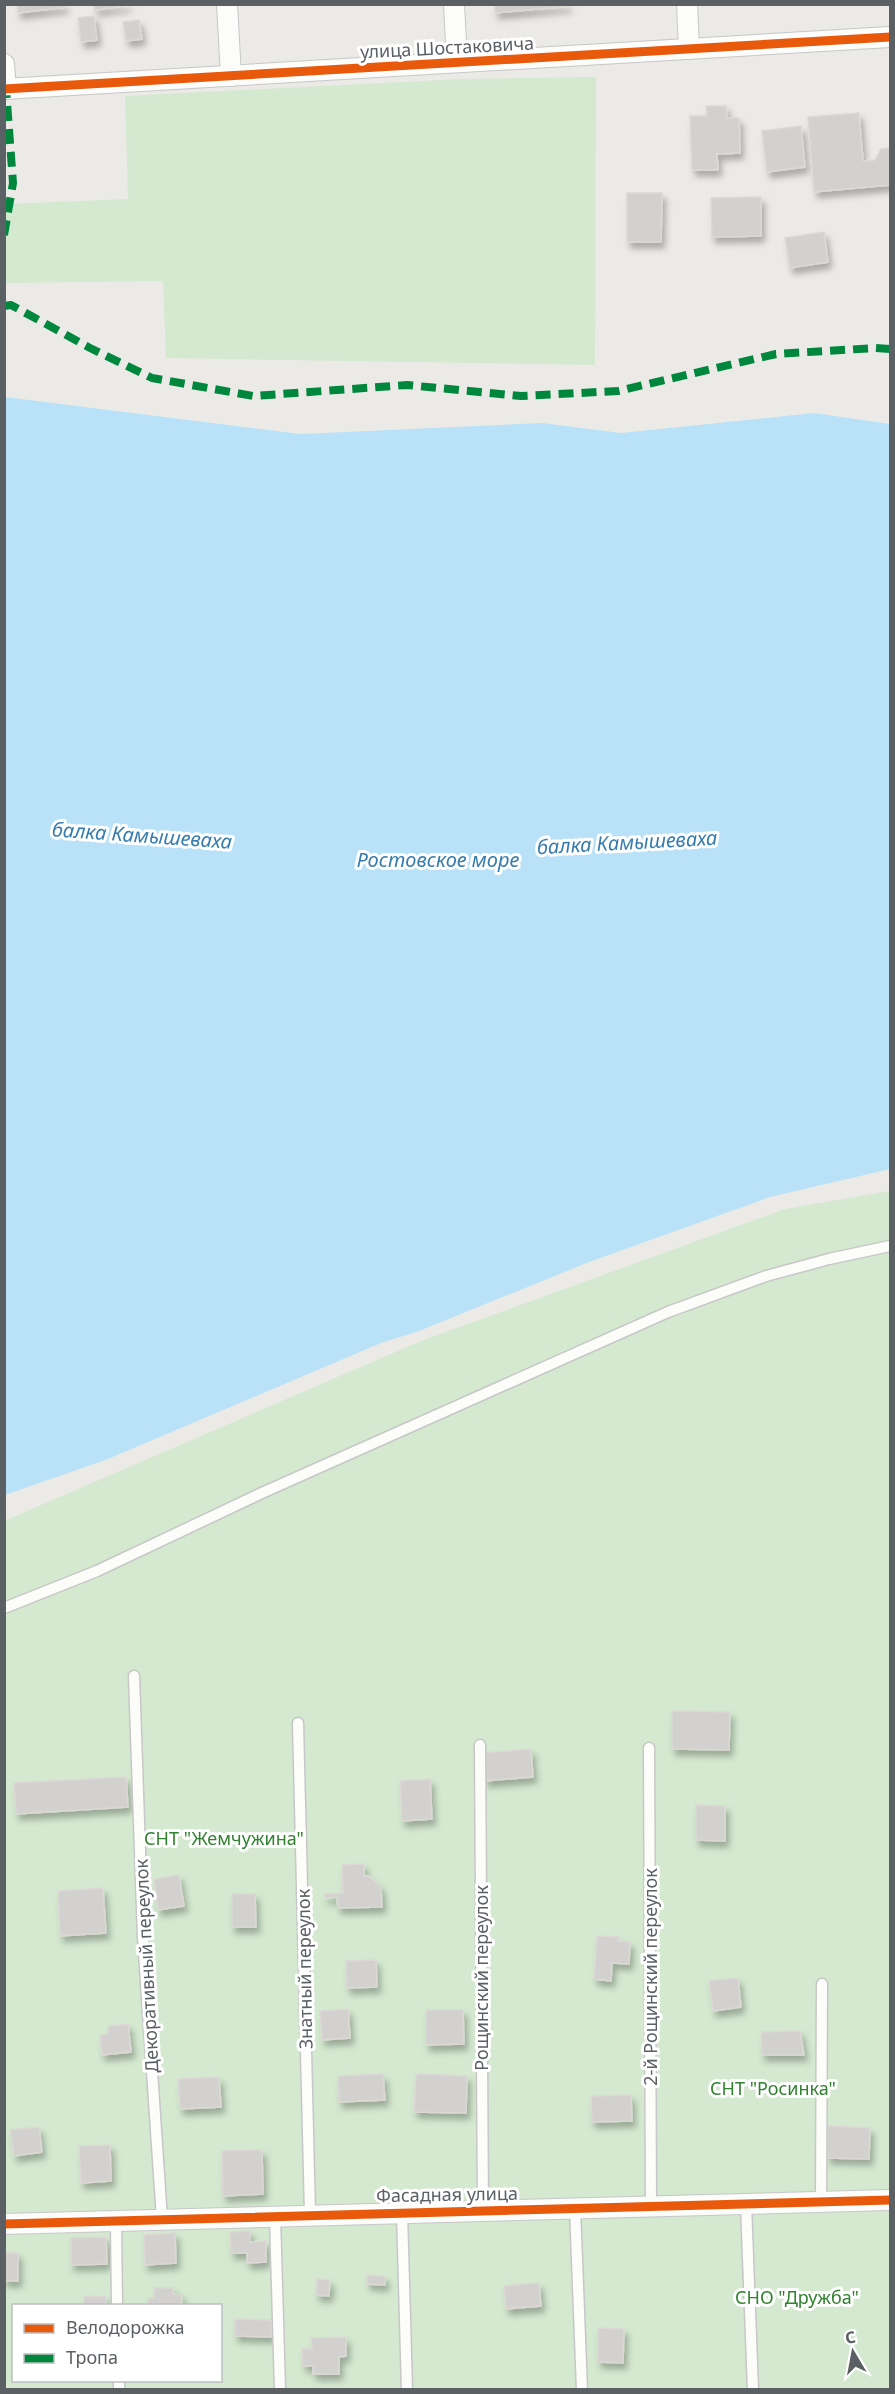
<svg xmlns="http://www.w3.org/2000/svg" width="895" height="2394" font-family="'Noto Sans',sans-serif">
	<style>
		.green { fill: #d4e9d0; fill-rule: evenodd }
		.water { fill: #b9e2f8 }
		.building { fill: #d3d1cf; stroke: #dcd9d5; stroke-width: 1.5; filter: url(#shadow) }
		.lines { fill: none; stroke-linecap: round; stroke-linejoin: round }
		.lane-casing { stroke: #c7c7c7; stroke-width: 13 }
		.street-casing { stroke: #c7c7c7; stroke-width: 22 }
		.lane { stroke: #fcfcfb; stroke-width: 10 }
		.street { stroke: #fcfcfb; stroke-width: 20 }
		.quiet { stroke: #00873e; stroke-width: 8; stroke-dasharray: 15 8; stroke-linecap: butt }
		.cycleway-casing { stroke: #fff; stroke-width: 13 }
		.cycleway { stroke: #e8590c; stroke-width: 9 }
		.labels { text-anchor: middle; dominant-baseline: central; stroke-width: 6; stroke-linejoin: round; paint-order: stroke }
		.street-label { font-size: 18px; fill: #5b6065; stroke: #fff }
		.park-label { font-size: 18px; fill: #31822e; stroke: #fff }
		.water-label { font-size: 20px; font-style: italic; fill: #367caf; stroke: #fff }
	</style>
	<defs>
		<filter id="shadow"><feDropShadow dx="3.5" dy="6" stdDeviation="3" flood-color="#0004"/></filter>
	</defs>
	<rect width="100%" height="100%" fill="#eceae6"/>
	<g class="green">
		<path d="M596,77L595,365L166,358L163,281L5,283V204L128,199L125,96L461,79Z"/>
		<path d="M890,1191V2389H5L4,1521L421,1341L785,1209ZM14,2306H220V2380H14Z"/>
	</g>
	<path class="water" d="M5,397L301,434L542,423L621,433L814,413L890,424V1169L770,1197L589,1262L419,1331L381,1343L108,1459L5,1495Z"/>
	<g class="building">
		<path d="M17,4H65V7L18,13Z"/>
		<path d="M94,4H128V5L95,10Z"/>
		<path d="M495,4H568V6L495,13Z"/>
		<path d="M94,16L97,40L81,42L78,18Z"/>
		<path d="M139,20L142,39L126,41L123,22Z"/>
		<path d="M706,106H726L727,118H739L740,153L717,154L718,170H692L690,116H707Z"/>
		<path d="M859,113L863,161L875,160L881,149L890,148V185L814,192L808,117Z"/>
		<path d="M801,126L805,167L767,172L762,131Z"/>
		<path d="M627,193H662L661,242H627Z"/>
		<path d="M761,197V236L712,237L711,198Z"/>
		<path d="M824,232L828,262L790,268L785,238Z"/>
		<path d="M672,1711L730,1712L729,1750L672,1749Z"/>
		<path d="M531,1749L533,1777L485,1781L483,1753Z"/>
		<path d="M126,1777L128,1807L16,1814L14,1783Z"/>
		<path d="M430,1779L432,1819L402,1821L400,1781Z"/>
		<path d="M696,1805L725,1806V1841L696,1840Z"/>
		<path d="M364,1864V1875L370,1877L381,1887L382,1907L338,1908L337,1897L325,1898V1894L343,1893L342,1865Z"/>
		<path d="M179,1875L184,1906L158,1910L154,1879Z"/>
		<path d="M103,1888L106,1933L60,1936L58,1891Z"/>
		<path d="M232,1894H255L256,1927H232Z"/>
		<path d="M597,1936L619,1937L618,1941L630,1942L629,1964L612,1963L611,1981L594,1979Z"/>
		<path d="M376,1960L377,1987L347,1988L346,1961Z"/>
		<path d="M738,1978L741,2007L713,2011L709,1981Z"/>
		<path d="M348,2009L350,2038L322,2040L320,2011Z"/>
		<path d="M426,2010H463L464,2044L426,2045Z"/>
		<path d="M128,2024L131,2052L102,2055L100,2035L108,2034V2026Z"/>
		<path d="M800,2031L804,2055H762L761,2032Z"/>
		<path d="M383,2074L385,2100L339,2102L338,2076Z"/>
		<path d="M416,2074L467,2076L466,2113L414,2112Z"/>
		<path d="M219,2077L221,2107L180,2109L178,2079Z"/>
		<path d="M631,2095L632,2121L592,2122L591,2096Z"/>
		<path d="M828,2126L870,2128L869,2159L827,2158Z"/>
		<path d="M39,2127L42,2152L14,2156L10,2130Z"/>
		<path d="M110,2145L111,2181L81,2183L79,2146Z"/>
		<path d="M262,2150L263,2194L223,2196L222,2151Z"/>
		<path d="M250,2231V2242L266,2241V2262L247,2263V2253H231L230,2232Z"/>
		<path d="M175,2233L176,2263L145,2265L144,2235Z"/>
		<path d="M106,2237L107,2264L71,2265V2238Z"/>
		<rect x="4" y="2253" width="14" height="28"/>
		<path d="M367,2275L385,2276V2285L367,2284Z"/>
		<path d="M317,2279L330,2280L329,2296L316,2295Z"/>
		<path d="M539,2283L541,2306L506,2309L504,2286Z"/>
		<path d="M154,2288H173V2294H181L182,2306H145L148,2304V2298H154Z"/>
		<path d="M84,2296L106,2297V2306H84Z"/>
		<path d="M235,2319L271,2320V2337L235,2336Z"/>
		<path d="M598,2328L624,2329L623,2363L598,2362Z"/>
		<path d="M346,2337V2356L339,2357V2374H313V2366H303L302,2349H312L311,2338Z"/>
	</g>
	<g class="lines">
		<defs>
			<g id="lane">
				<path d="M4,1608L97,1571L264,1492L668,1312L766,1276L829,1259L890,1246"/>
				<path d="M134,1676L143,1938L162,2219"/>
				<path d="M298,1723L310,2214"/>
				<path d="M480,1745L483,2210"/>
				<path d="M649,1748L651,2206"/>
				<path d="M821,2202L822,1984"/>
				<path d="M746,2204L753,2390"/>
				<path d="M575,2208L582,2390"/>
				<path d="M402,2212L407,2390"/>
				<path d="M275,2216L280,2390"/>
				<path d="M116,2221L117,2306"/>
				<path d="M119,2380V2390"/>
			</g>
			<g id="street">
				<path d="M227,4L231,76"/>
				<path d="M454,4L457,62"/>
				<path d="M687,4L689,49"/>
				<path d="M4,64L6,89"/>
				<path d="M4,89L890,37"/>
				<path d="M4,2224L890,2200"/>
			</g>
		</defs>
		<use href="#lane" class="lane-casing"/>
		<use href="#street" class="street-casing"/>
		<use href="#lane" class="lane"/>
		<use href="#street" class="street"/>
		<g class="quiet">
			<path d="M4,235L13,183L6,89"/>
			<path d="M4,306L11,305L90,348L152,378L253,396L407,385L521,396L618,391L776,354L876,348L890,349"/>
		</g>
		<defs>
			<g id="cycleway">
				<path d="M4,89L890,37"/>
				<path d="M4,2224L890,2200"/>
			</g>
		</defs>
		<use href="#cycleway" class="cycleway-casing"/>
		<use href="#cycleway" class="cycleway"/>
	</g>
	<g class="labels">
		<g class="street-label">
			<text transform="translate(447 47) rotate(-3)">улица Шостаковича</text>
			<text transform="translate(146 1966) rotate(-93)">Декоративный переулок</text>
			<text transform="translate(304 1969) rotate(-91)">Знатный переулок</text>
			<text transform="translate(650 1977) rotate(-90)">2-й Рощинский переулок</text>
			<text transform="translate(481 1978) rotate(-90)">Рощинский переулок</text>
			<text transform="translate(447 2194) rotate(-1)">Фасадная улица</text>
		</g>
		<g class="park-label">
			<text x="224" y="1838">СНТ "Жемчужина"</text>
			<text x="773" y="2088">СНТ "Росинка"</text>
			<text x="797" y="2297">СНО "Дружба"</text>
		</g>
		<g class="water-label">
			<text transform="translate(142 835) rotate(4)">балка Камышеваха</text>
			<text transform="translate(627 842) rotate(-3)">балка Камышеваха</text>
			<text x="438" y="859">Ростовское море</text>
		</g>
	</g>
	<rect width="895" height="2394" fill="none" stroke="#5b6065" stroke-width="12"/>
	<rect x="12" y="2304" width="210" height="78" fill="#ffffff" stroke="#bdbfc1" stroke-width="1.5"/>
	<rect x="24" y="2324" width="30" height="9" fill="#e8590c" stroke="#bdbfc1" stroke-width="1.5"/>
	<text x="66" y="2334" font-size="18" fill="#5b6065">Велодорожка</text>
	<rect x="24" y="2354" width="30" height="9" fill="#00873e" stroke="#bdbfc1" stroke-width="1.5"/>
	<text x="66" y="2364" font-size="18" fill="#5b6065">Тропа</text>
	<g transform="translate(853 2352) rotate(350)" stroke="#ffffff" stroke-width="4.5" paint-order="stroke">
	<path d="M0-4.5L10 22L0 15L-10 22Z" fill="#5b6065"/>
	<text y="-9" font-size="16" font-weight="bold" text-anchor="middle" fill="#5b6065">С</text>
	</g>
</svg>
